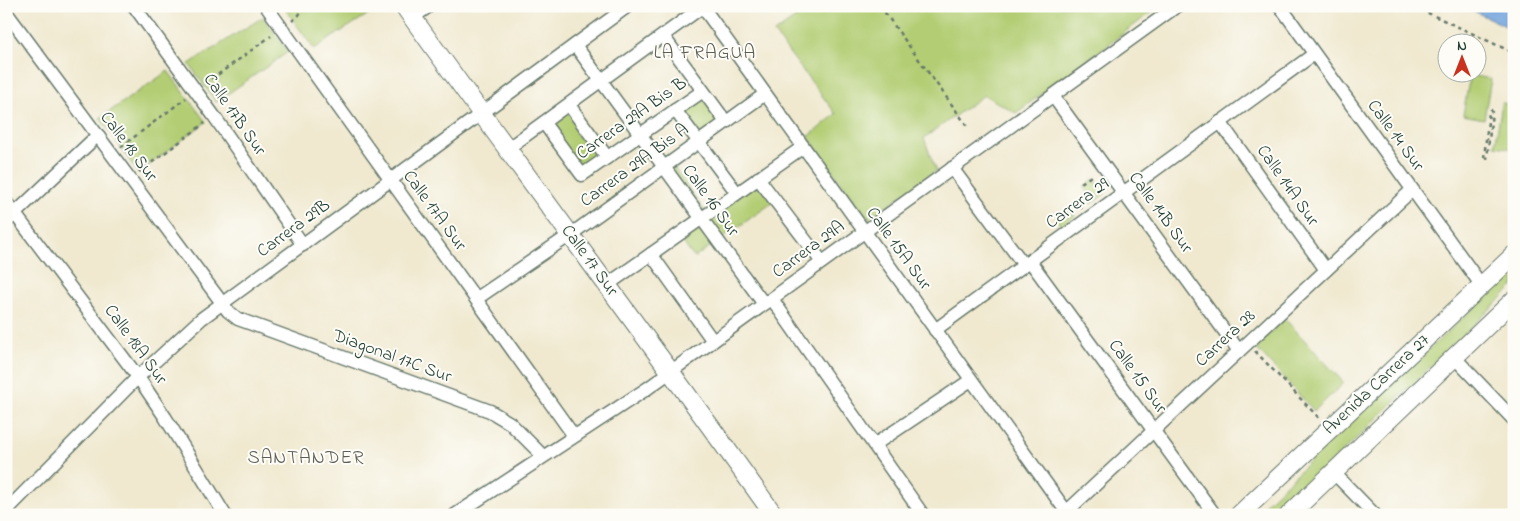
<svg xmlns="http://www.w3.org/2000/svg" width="1520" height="521" font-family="'Indie Flower',sans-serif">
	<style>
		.green { fill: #b2cd73; stroke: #688554 }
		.water { fill: #72a3dd; stroke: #487088 }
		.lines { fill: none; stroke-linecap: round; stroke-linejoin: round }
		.street-casing { stroke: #68796b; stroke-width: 15 }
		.secondary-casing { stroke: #68796b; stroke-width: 20 }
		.path { stroke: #68796b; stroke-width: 2.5; stroke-dasharray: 4 4; stroke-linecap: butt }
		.street { stroke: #fff; stroke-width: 12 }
		.secondary { stroke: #fff; stroke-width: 18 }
		.labels { text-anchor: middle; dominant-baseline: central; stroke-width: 4; stroke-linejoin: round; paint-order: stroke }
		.street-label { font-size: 18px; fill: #1f3d34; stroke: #fdfcf7 }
		.neighbourhood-label { font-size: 19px; letter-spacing: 1px; fill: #5d5e54; stroke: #fdfcf7 }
	</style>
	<rect width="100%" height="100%" fill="#fdfcf7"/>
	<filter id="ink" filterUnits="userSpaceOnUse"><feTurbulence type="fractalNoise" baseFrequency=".02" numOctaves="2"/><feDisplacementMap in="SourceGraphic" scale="10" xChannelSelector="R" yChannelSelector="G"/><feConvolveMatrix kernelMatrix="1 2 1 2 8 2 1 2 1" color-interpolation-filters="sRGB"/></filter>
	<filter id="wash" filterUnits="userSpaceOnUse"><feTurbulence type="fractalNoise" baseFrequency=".0096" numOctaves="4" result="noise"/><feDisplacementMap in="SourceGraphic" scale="20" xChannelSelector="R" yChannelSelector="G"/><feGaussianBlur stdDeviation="1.12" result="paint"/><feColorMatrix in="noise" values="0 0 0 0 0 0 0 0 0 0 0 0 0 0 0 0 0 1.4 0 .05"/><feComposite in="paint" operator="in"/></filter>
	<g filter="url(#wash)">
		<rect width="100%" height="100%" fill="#f0e9d0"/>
		<g class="green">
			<path d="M283,6H381L314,49Z"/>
			<path d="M813,6H1160L1016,113L984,95L924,138L936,171L868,219L808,137L836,114L774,33Z"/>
			<path d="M263,17L288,52L216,102L189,64Z"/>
			<path d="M168,71L206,122L138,173L100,118Z"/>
			<path d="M1470,75L1491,79L1484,119L1463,115Z"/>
			<path d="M703,91L726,122L699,142L675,110Z"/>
			<path d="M1502,103L1514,105V149L1495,146Z"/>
			<path d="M569,106L606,157L582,175L546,123Z"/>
			<path d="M673,166L707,214L758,178L775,201L694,258L678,235L696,222L662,174Z"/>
			<path d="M1094,179L1105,194L1091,204L1084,196L1088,193L1083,187Z"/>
			<path d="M1070,208L1075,216L1061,226L1056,218Z"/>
			<path d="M1514,271V286L1277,515H1254L1360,413Z"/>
			<path d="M1285,319L1344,383L1314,411L1255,347Z"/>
		</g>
		<path class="water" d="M1463,6H1514V30Z"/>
	</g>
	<g filter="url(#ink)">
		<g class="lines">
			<defs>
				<g id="street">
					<path d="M134,6L214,116L303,245"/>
					<path d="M266,6L574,436"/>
					<path d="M702,6L1066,511"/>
					<path d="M1280,6L1482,286"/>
					<path d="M6,12L228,311L238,319L252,324L490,411L510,423L543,456"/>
					<path d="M412,18L429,6"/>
					<path d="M663,36L726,122"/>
					<path d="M575,45L764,304"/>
					<path d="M1053,96L1239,351"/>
					<path d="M569,105L607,157"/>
					<path d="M675,110L737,193"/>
					<path d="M1220,122L1326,270"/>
					<path d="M544,123L582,175L703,91"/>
					<path d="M507,149L702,7"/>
					<path d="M952,168L1024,265"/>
					<path d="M758,178L822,262"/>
					<path d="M6,202L138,377L165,417L225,515"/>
					<path d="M6,222L98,135"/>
					<path d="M651,254L713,341"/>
					<path d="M1030,261L1215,515"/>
					<path d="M607,285L803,147"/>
					<path d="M476,299L570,235L765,94"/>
					<path d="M772,299L923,515"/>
					<path d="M935,330L1314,54"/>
					<path d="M1454,357L1514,420"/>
					<path d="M874,445L971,380"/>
					<path d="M1333,472L1375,515"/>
					<path d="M6,511L138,377L201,319L628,6"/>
					<path d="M455,515L648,388L1177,6"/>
					<path d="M1063,515L1412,190"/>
				</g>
				<g id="secondary">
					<path d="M404,6C526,177 652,344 774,515"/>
					<path d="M1239,515L1514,255"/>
					<path d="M1289,515L1514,300"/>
				</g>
			</defs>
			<use href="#street" class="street-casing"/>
			<use href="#secondary" class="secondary-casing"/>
			<g class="path">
				<path d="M880,6L968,127"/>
				<path d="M1413,6L1514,53"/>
				<path d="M292,21L299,15L304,6"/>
				<path d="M205,84L271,36"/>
				<path d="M121,147L186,98"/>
				<path d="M1484,158L1489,112L1491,110L1492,112L1487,159"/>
				<path d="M139,172L205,123"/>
				<path d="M1081,183L1094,174"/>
				<path d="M1077,202L1082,209"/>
				<path d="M1255,351L1319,418"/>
			</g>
			<use href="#street" class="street"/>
			<use href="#secondary" class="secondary"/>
		</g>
	</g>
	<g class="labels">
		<g class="street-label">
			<text transform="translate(234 115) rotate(55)">Calle 17B Sur</text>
			<text transform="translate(632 119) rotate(-35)">Carrera 29A Bis B</text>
			<text transform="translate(1395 136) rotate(54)">Calle 14 Sur</text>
			<text transform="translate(128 147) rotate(53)">Calle 18 Sur</text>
			<text transform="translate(635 166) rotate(-36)">Carrera 29A Bis A</text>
			<text transform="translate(1287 186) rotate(55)">Calle 14A Sur</text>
			<text transform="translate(710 201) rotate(54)">Calle 16 Sur</text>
			<text transform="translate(1078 204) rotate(-36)">Carrera 29</text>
			<text transform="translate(434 211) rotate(54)">Calle 17A Sur</text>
			<text transform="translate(1160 213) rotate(54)">Calle 14B Sur</text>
			<text transform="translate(294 229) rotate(-36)">Carrera 29B</text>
			<text transform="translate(898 249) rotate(54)">Calle 15A Sur</text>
			<text transform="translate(809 250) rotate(-36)">Carrera 29A</text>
			<text transform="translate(589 261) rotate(54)">Calle 17 Sur</text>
			<text transform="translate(1226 339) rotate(-43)">Carrera 28</text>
			<text transform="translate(135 345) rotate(54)">Calle 18A Sur</text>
			<text transform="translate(392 357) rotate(20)">Diagonal 17C Sur</text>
			<text transform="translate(1137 377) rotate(54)">Calle 15 Sur</text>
			<text transform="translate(1377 385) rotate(-43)">Avenida Carrera 27</text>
		</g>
		<g class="neighbourhood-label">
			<text x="705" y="53">LA FRAGUA</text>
			<text x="306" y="458">SANTANDER</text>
		</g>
	</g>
	<rect width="1520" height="521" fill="none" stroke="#fdfcf7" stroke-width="25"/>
	<g transform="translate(1462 58)"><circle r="24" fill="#fdfcf7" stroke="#a4b0a9"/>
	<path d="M0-4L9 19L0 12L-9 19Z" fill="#c8321e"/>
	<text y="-8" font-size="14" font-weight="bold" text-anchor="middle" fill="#1f3d34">N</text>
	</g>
</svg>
